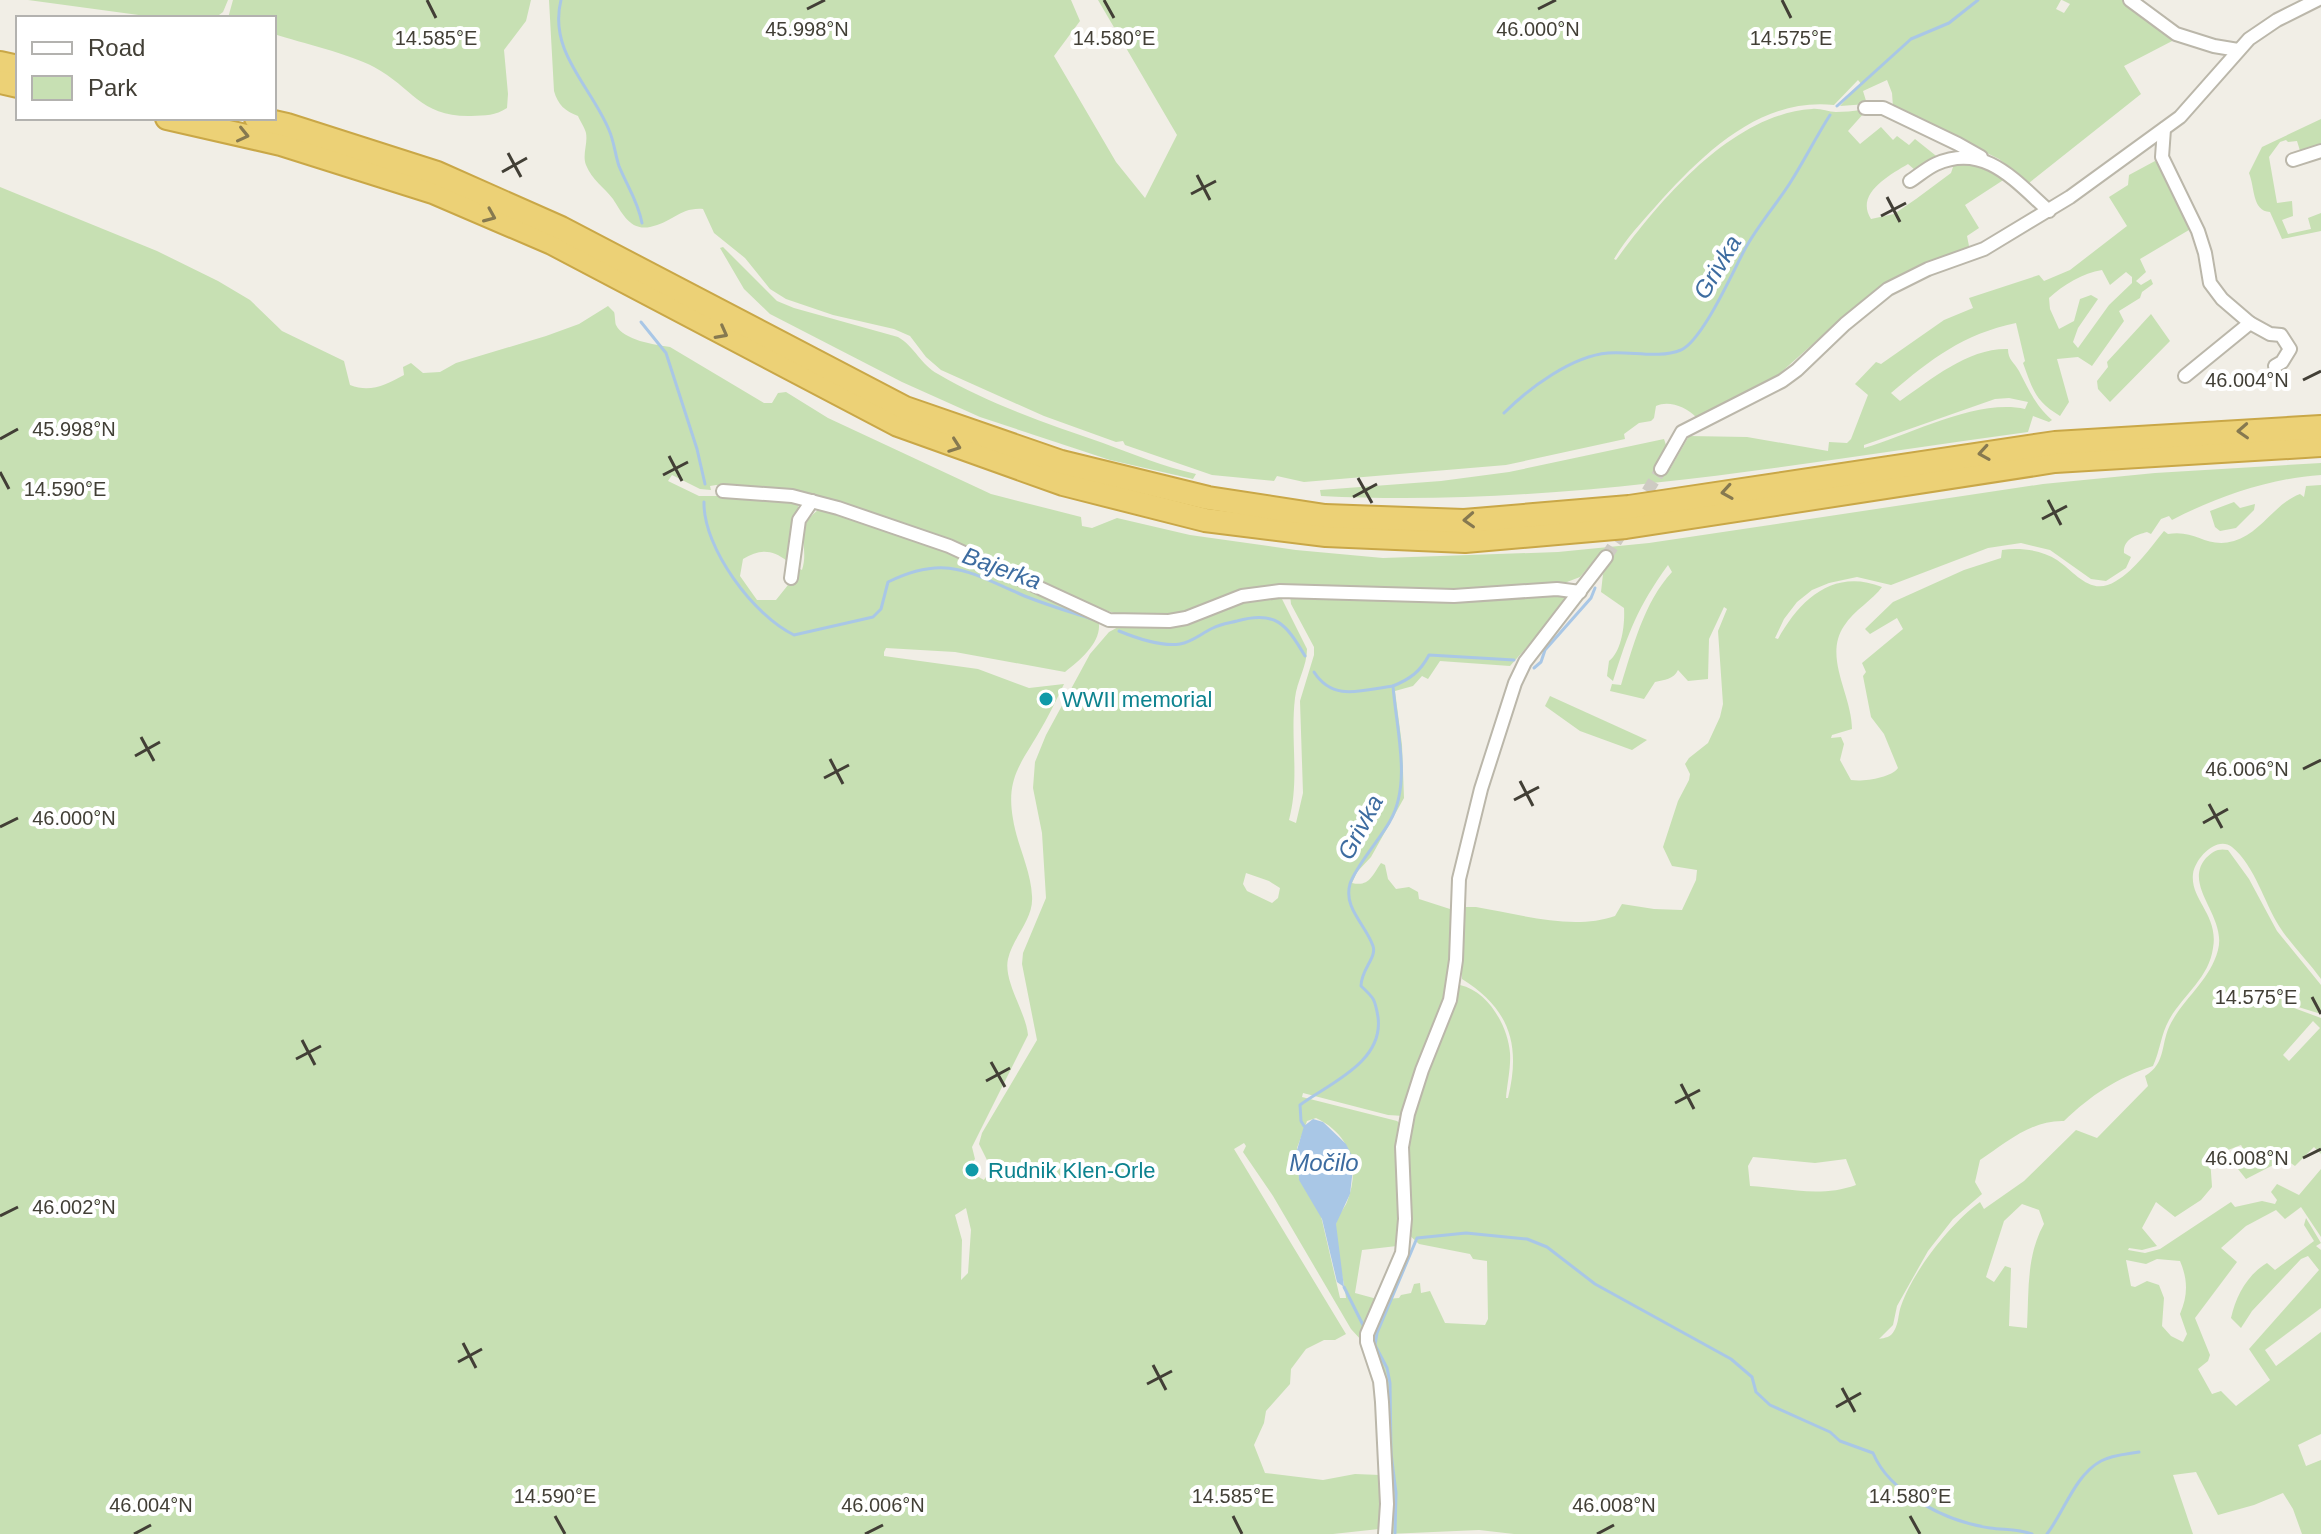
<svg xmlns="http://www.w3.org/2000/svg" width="2321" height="1534" font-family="Helvetica,sans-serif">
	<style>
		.green { fill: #c7e0b3; fill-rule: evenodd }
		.water { fill: #a9c7e6 }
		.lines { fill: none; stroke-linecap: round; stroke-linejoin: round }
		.stream { stroke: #a9c7e6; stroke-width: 3 }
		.street-tunnel { stroke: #cecbc3; stroke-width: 12; stroke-dasharray: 12 6; stroke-linecap: butt }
		.street-casing { stroke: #bbb7aa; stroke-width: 16 }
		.highway-casing { stroke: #c9a747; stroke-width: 26 }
		.street { stroke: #fff; stroke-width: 12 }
		.highway { stroke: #ecd176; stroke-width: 22 }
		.oneway { stroke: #867950 }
		.ticks { fill: none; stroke: #423f36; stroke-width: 3 }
		.culture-dot { fill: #0f9aa8; stroke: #fff; stroke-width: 3 }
		.labels { text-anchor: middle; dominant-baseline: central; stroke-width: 8; stroke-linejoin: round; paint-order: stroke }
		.culture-label { font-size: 22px; fill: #0d838f; stroke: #fff; text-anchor: start }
		.water-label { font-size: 24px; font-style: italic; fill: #3d6ca0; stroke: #fff }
		.ticks-label { font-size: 20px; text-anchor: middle; fill: #423f36; stroke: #fff; stroke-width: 8; stroke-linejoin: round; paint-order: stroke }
	</style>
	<rect width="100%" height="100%" fill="#f1eee6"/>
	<g class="green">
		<path d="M28,0H228L223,12L215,18H179L146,16Z"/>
		<path d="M233,0H531L526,21L504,50L508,94L507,108C495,116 486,115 471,116C420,117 413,88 374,67C350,54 302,43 274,34V18H228Z"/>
		<path d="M549,0H1071L1080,21L1054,56L1116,162L1145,198L1177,135L1098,0H2061L2056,9L2064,13L2070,4L2062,0H2125L2176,39L2124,66L2141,94L2029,183L1999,159L1893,107L1892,93L1887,80L1863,91L1867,104L1840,106L1854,90L1862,85L1858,80L1834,105C1759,97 1702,155 1656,206C1641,223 1625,240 1614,259L1616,260C1660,200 1732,114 1812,109C1820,108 1828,112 1836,112C1844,112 1853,111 1861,110L1864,113L1848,131L1860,144L1881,127L1893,140L1897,136L1909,145L1915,139L1940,159L1915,170L1908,164C1888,176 1855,194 1871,219L1894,214L1916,199L1951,173L1955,161L1977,159L2011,175L1965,205L1979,228L1967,236L1969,246L1967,251L1909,271L1890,281L1832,327L1769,383L1696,417C1686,407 1669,400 1656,406L1654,418L1651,421L1639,423L1624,434L1625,439L1506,465L1304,482L1277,476L1274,481L1212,475L1125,445L1123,441L1116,442L1044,416L941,370L926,357L910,336L894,329L833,315L786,299L770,289L745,258L714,233L703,209C680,207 672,223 650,227C630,231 622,213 613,199C604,187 592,180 586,165C582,155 588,144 586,133C585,128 580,121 578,116C565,111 558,105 554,91Z"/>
		<path d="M2321,119V147L2301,154L2297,141L2288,142L2286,140L2280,142L2269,157L2277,203L2292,201L2293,216L2282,220L2288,234L2311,229L2308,218L2321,213V231L2282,239L2270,212C2252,211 2255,188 2249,173L2262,147Z"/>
		<path d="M2155,161L2165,173L2194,227L2140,259L2146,272L2136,281L2141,285L2151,279L2153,284L2142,292L2140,298L2119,311L2124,321L2092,366L2078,357L2057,359L2069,402L2060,416C2035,401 2033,390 2023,363L2025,361L2016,323C1963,334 1931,359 1891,393L1900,401C1932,379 1968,348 2008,349C2008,360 2014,362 2019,371C2029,390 2035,405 2052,420L2049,422L2033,416L2028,432C1792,464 1561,508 1321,496L1320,490L1441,481L1509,472L1664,439L1667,448L1657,464L1670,469L1689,436L1747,437L1828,451L1829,442L1847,443L1851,439L1868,395L1855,384L1876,362L1881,364L1944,320L1973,308L1969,298L2039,275L2044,281L2070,270L2127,226L2109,197L2128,185L2129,175ZM2102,270L2110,285L2126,272L2132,277V283L2109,305L2078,348L2073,342L2078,328L2098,299L2091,295L2080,299L2074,321L2059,329L2050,309L2049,298C2063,285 2083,273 2102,270ZM2009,398L2028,402L2025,409C1977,398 1910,435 1864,448V445L1995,399Z"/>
		<path d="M0,187L157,251L218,281L250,300L282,331L344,361L350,385C370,393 386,385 404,375L403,367L411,363L423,373L440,372L456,363L546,336L579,324L608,306L614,312C615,314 615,323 616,325C623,340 655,345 670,347L764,403H772L778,393L786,392L828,418L991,494L1081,517L1082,526L1092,528L1117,518L1190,535L1296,550L1383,558L1558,552L1649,543L2043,484L2155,473L2321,463V475C2271,478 2216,497 2172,520L2169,516L2161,519L2151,534L2147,532C2136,535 2123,539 2124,553L2131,557L2126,568L2106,581L2091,579L2050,550L2021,543L1988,548L1891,585L1857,577L1829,583L1812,590L1797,602L1784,619L1775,638L1778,639C1800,599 1834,568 1882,587C1873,600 1854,610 1844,626C1823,657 1852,695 1852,729L1832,735L1831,738L1841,737L1844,744L1840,760L1851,780C1863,782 1891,778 1898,768L1884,734L1871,717L1863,676L1866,672L1862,663L1903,629L1897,618L1870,634L1865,629L1893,602L1964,570L2001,558L2002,550C2019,547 2042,550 2057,560C2076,573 2091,597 2116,581C2135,570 2150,548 2164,531L2168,534C2196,529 2206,549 2234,541C2261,533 2274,504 2300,494L2304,497L2306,486L2321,485V979C2308,961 2291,945 2279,926C2264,902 2255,866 2232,847C2217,835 2195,858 2193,874C2190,900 2219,915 2213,948C2209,978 2183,995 2169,1020C2161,1034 2160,1051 2153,1066C2117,1078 2091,1095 2064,1121C2031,1120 2006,1143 1980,1160L1975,1182L1982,1194L1953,1219L1928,1251L1897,1306L1893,1325L1879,1339C1885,1338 1891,1337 1894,1331C1899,1323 1898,1314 1901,1306C1913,1271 1950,1224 1980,1202L1984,1209L2024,1181L2076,1130L2097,1138L2148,1086L2145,1076C2167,1063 2160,1043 2171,1023C2185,997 2210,980 2218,950C2227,916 2182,886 2206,858C2213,851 2218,848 2228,850L2249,879L2277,931L2321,985V1014L2295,1006L2294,1008L2321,1018V1154L2314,1147L2295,1166L2285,1159L2246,1179L2238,1169L2246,1154L2241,1145L2210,1157L2212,1187L2201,1200L2175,1217L2156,1202L2142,1228L2157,1246L2142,1250L2129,1248L2128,1250L2145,1253L2160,1249L2231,1202L2235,1207L2262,1201L2275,1204L2277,1200L2271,1192L2277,1184L2299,1195L2321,1169V1237L2301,1207L2285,1219L2276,1210L2246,1226L2221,1248L2237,1262L2195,1318L2210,1355L2208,1361L2198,1369L2212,1394L2221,1391L2236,1406L2270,1380L2249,1349L2319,1270L2308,1256L2301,1259L2252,1311L2241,1328L2231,1318C2236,1296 2247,1275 2267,1263L2275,1270L2314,1241L2304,1225L2306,1218L2321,1243L2316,1246L2321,1250V1308L2265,1350L2276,1366L2321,1332V1434L2298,1445L2306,1466L2321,1460V1534H2302L2293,1509L2283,1493L2254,1505L2218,1515L2196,1472L2173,1475L2193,1534H1514L1479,1530L1388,1534L1391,1505L1386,1477L1384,1380L1371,1346V1333L1386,1299L1399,1298L1401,1295L1411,1293L1414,1284L1420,1283L1421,1293L1430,1291L1445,1323L1485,1325L1488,1319L1487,1261L1473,1259L1470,1254L1419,1244L1408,1234C1407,1208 1404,1180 1405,1154C1408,1094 1436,1039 1460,985C1488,991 1508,1026 1510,1053C1511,1068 1507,1084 1506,1098H1508C1521,1045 1510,1009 1462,979L1460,907H1476C1519,914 1572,931 1615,916L1622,904L1654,909L1682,910L1696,880L1697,870L1672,866L1663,847L1678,801L1689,780L1690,774L1685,764L1689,758L1708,743L1720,717L1723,704L1718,631L1727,609L1724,607L1709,639L1708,679L1688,681L1678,670C1674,679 1664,680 1655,682L1644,699L1610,691L1612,684L1621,685C1633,647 1644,602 1672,572L1668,565C1637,608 1629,631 1613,681L1607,676L1609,661C1622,651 1625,624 1624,608L1601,592L1603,574L1612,560L1602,551L1580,577L1567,582L1430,590L1272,587L1239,592L1181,614L1160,618L1134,616L1117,614L1061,595L927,533L815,499L792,489L769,491L754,487L749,493L716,485L710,486L711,490L700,489L672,475L668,481L699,496H772L796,500C803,514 798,549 787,561C772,549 759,549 743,559L740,576L757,600H776L788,585L794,566L802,570C810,546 792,530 818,510L830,509L924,539L1046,596L1096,614C1108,637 1082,659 1065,672L955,652L886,648L884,652V656L978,669L1029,688L1064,684C1056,701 1048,717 1038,734C1020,765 1006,779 1013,819C1017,845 1031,870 1032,896C1034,919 1013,937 1008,959C1003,981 1026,1012 1028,1035L972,1147L975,1159L966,1170L984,1180L990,1170L1033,1180L1038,1166L1033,1164L1030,1171L1000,1165L987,1160L979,1144L982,1133L1037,1040L1022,964L1023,953L1046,898L1042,833L1033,788L1035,762L1046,735L1090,654L1109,632L1122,625H1175L1240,600L1280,595L1307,649C1307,666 1297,681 1295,698C1290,740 1300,779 1289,820L1296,823L1303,793L1300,701L1314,655V647L1291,604L1290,595L1447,598L1555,592L1562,593L1566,598L1565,604L1510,666L1440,661L1428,679L1422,676L1413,686L1395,691L1402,745L1404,798L1371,857L1357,872L1352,883C1369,887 1372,876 1381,863L1385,865L1388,879L1396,889L1409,887L1418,892L1419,899L1450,909C1471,967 1420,1059 1404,1116L1388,1115L1303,1093L1302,1097L1397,1121L1402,1125L1399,1150L1401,1242L1397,1246L1362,1250L1355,1293L1377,1299L1362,1341L1351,1329L1273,1196L1243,1152L1246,1146L1244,1143L1234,1149L1346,1334L1335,1340H1324L1306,1349L1291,1369L1290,1384L1266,1411L1264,1423L1254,1445L1265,1473L1323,1480L1355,1474L1380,1475L1383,1502L1379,1529L1333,1534H0ZM1246,873L1269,881L1280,888L1278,898L1272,903L1247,891L1243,884ZM2313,1021L2320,1028L2289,1061L2283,1055ZM1316,1118C1350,1134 1361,1167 1347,1202C1344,1209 1337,1216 1336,1224C1332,1247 1344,1275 1346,1298H1340L1321,1216L1299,1179L1297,1148L1307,1121ZM1753,1157L1815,1163L1846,1159L1856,1185C1820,1198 1787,1188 1750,1186L1748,1166ZM2022,1204L2039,1210L2044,1224C2026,1256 2029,1292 2027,1328L2009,1326L2011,1268L2005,1266L1994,1282L1986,1277L2004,1221ZM966,1208L971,1230L968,1273L961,1280L962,1240L955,1215ZM2157,1259L2180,1261C2188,1280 2188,1295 2180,1314L2187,1334L2183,1342L2171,1336L2162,1326L2164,1298L2159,1285L2147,1281L2135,1287L2131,1286L2126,1260L2146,1264Z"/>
		<path d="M723,247L777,301L794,308L898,337C915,347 921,365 938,374C989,404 1048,424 1103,443C1133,454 1164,467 1196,474L1193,479L1110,460L980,417L902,382L770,314L744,289L720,248Z"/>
		<path d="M2151,314L2170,341L2110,402L2098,389L2097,381L2108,367L2107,362Z"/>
		<path d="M2234,502L2240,508L2255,504L2254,510L2236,528L2220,531L2215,527L2210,511Z"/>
		<path d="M1550,696L1647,740L1632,750L1580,731L1545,706Z"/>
	</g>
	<path class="water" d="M1313,1119L1323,1122L1346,1144L1354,1160L1350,1194L1336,1224L1344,1287L1337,1282L1322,1219L1299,1180L1297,1150L1304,1126Z"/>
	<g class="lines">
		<g class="stream">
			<path d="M561,0C548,52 591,86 609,130C614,141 615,154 619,166C627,186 638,201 642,223"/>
			<path d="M1837,106L1911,39L1949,23L1978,0"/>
			<path d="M641,322L666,353L697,449L705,484"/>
			<path d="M1504,413C1529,388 1572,356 1608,353C1632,351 1658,359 1681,350C1703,340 1733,271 1745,249C1758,225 1776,205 1790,183C1804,161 1816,137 1830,115"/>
			<path d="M704,502C703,548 754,616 794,635L873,617L881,609L888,582C945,554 969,572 1020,594C1043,604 1068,611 1092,619"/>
			<path d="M1119,631C1136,638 1161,647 1180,644C1192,642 1202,633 1213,628C1220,624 1229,623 1237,621C1276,610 1286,624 1305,656"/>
			<path d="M1534,668L1541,662L1545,650L1591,598L1595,588"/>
			<path d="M1314,672C1333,702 1362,690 1393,686"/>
			<path d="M1304,1126L1301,1121L1300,1105C1330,1083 1384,1062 1378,1017C1375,999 1374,998 1361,986C1361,969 1377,958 1373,946C1366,925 1343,908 1350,884C1355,867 1381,838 1390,821C1412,783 1396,728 1393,686C1410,679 1420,672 1429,655L1514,660"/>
			<path d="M1344,1287L1365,1329"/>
			<path d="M1395,1533L1396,1493L1391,1453L1390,1383L1387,1368L1375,1345L1377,1333L1417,1238L1466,1233L1527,1239L1547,1247L1595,1284L1731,1359L1752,1377L1756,1392L1770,1405L1830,1432L1840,1441L1873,1453C1890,1494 1948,1522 1990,1528C2005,1530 2018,1529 2032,1534"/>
			<path d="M2047,1534C2064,1512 2075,1475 2101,1461C2111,1455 2127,1454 2139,1452"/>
		</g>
		<g class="street-tunnel">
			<path d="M1638,507L1661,469"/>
			<path d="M1606,557L1626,526"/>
		</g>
		<defs>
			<g id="street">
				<path d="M2130,0L2176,34L2214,46L2238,50"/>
				<path d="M1865,108H1883L1958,144L1981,157"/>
				<path d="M2164,129L2162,157L2198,231L2205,253L2210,283L2222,299L2250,323L2185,376"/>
				<path d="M2293,160L2321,151"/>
				<path d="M1910,181C1918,176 1927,168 1936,164C1985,142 2016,182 2049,211"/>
				<path d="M2250,323L2270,334L2281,335L2290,349L2282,362L2275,366"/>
				<path d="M1661,469L1682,432L1782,381L1797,370L1845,324L1888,289L1928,269L1984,249L2070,197L2180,117L2249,39L2277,20L2317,0"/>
				<path d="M723,491L792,496L838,508L949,546L1109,620L1169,621L1186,618L1242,596L1280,591L1454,596L1557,589L1580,592"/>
				<path d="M791,578L799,520L812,501"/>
				<path d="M1385,1534L1387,1504L1382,1402L1380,1381L1367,1342V1334L1402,1253L1405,1219L1402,1147L1408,1114L1422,1070L1450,1000L1456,960L1459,879L1481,789L1515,683L1525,662L1606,557"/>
			</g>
			<g id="highway">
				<path d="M0,63L18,67"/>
				<path d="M0,82L18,86"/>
				<path d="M167,118L281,144L433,192L552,243L898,425L1063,484L1205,520L1326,535L1465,541L1626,527L2055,461L2321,445"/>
				<path d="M256,118L287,125L437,173L561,228L905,408L1061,462L1208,498L1325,516L1464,521L1629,507L2055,443L2321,427"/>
			</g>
		</defs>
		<use href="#street" class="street-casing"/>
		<use href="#highway" class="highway-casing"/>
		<use href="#street" class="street"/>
		<use href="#highway" class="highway"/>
	</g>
	<defs><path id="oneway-chevron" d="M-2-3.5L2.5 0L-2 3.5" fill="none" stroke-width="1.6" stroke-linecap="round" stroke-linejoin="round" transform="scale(2)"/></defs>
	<g class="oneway">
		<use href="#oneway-chevron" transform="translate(243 135) rotate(13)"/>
		<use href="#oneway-chevron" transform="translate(490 216) rotate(23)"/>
		<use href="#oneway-chevron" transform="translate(722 333) rotate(28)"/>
		<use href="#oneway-chevron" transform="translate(2243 431) rotate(177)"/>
		<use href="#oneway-chevron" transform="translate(955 446) rotate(20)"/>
		<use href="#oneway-chevron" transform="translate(1984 453) rotate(171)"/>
		<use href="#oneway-chevron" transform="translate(1727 492) rotate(171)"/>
		<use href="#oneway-chevron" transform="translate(1469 520) rotate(177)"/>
	</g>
	<path class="ticks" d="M427,0L436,18M1104,0L1114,18M1782,0L1791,18M807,9L825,0M1538,9L1556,0M508,153L521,177M502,172L527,158M1197,175L1210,200M1191,194L1216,181M1887,197L1900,222M1881,216L1906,203M2303,380L2321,371M0,439L18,429M669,456L682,481M0,472L9,489M663,475L688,462M1358,478L1372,503M1353,497L1377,484M2048,500L2061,525M2042,519L2067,506M141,737L154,761M135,756L160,742M830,759L843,784M2303,769L2321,760M824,778L849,765M1520,781L1533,806M1514,800L1539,787M2209,804L2222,828M2203,823L2228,809M0,827L18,818M2312,997L2321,1014M302,1040L315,1065M296,1059L321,1046M991,1062L1005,1087M986,1081L1010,1068M1681,1084L1694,1109M1675,1103L1700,1090M2303,1158L2321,1149M0,1216L18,1207M463,1343L476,1368M458,1362L482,1349M1153,1365L1166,1390M1147,1384L1172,1371M1842,1388L1855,1412M1836,1407L1861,1393M555,1516L565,1534M1233,1516L1242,1534M1910,1516L1920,1534M134,1534L151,1525M865,1534L883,1525M1597,1534L1614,1525"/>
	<g class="culture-dot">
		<circle cx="1046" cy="699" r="8"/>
		<circle cx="972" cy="1170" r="8"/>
	</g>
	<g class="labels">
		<g class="culture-label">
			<text x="1062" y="699">WWII memorial</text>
			<text x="988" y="1170">Rudnik Klen-Orle</text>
		</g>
		<g class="water-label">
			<text transform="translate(1717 267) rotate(-59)">Grivka</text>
			<text transform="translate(1002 568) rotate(20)">Bajerka</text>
			<text transform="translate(1360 827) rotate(-62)">Grivka</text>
			<text x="1324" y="1162">Močilo</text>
		</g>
	</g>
	<g class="ticks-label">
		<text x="807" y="36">45.998°N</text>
		<text x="1538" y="36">46.000°N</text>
		<text x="436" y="45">14.585°E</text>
		<text x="1114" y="45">14.580°E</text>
		<text x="1791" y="45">14.575°E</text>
		<text x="2247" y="387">46.004°N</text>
		<text x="74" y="436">45.998°N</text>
		<text x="65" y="496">14.590°E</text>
		<text x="2247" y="776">46.006°N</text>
		<text x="74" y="825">46.000°N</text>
		<text x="2256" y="1004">14.575°E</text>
		<text x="2247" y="1165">46.008°N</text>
		<text x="74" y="1214">46.002°N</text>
		<text x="555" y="1503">14.590°E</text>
		<text x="1233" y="1503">14.585°E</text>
		<text x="1910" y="1503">14.580°E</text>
		<text x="151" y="1512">46.004°N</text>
		<text x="883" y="1512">46.006°N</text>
		<text x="1614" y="1512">46.008°N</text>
	</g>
	<rect x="16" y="16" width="260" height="104" fill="#ffffff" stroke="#b3b2af" stroke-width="2"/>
	<rect x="32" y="42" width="40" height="12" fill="#ffffff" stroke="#b3b2af" stroke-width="2"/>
	<text x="88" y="56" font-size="24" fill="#423f36">Road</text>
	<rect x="32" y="76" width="40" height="24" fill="#c7e0b3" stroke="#b3b2af" stroke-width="2"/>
	<text x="88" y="96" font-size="24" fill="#423f36">Park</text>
</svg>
